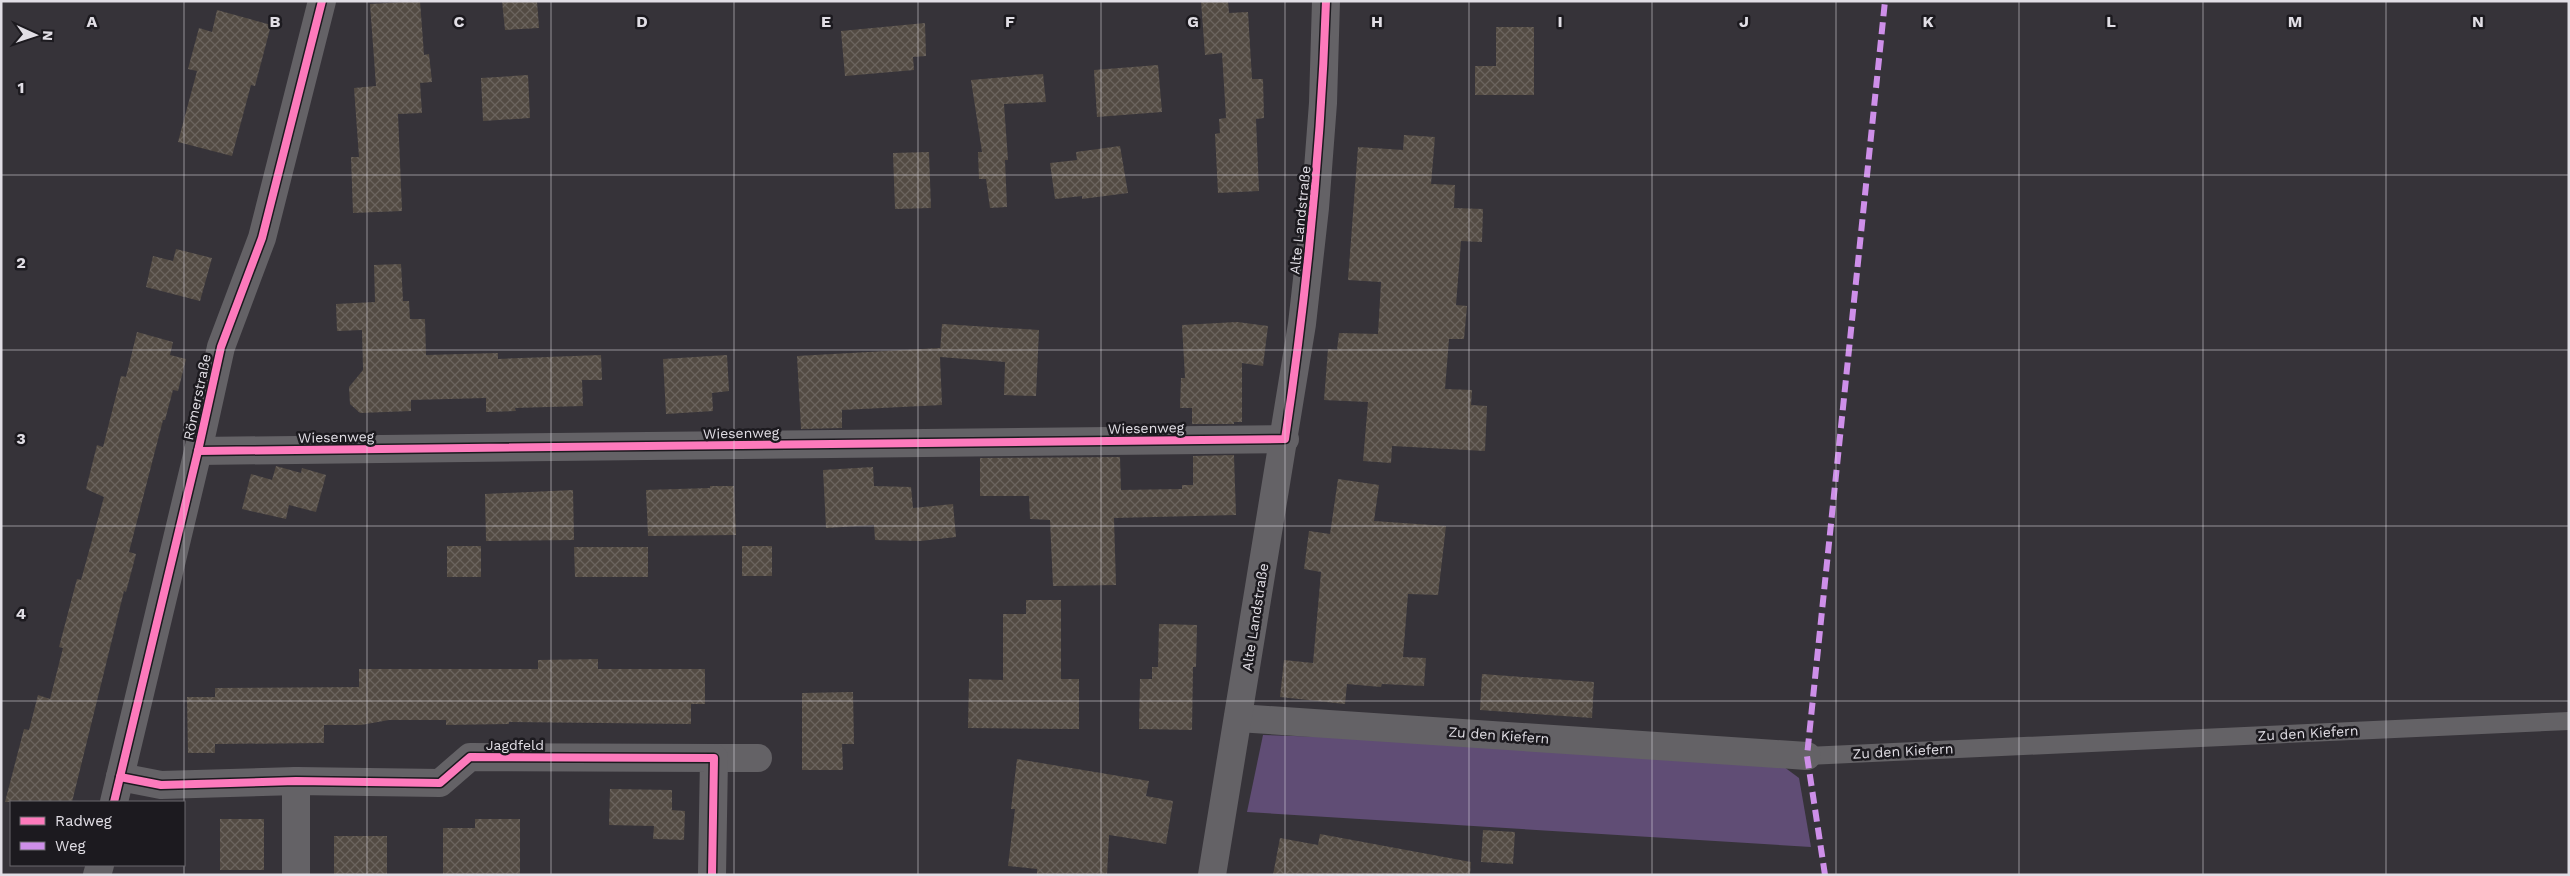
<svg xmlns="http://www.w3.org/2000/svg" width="2570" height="876" font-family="'Work Sans',sans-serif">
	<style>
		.green { fill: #604d75 }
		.building { fill: url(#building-cross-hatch) }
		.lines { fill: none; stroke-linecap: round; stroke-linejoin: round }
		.lane { stroke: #646266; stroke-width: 18 }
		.street { stroke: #646266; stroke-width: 28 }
		.secondary { stroke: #646266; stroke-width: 28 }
		.quiet { stroke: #ce8fe9; stroke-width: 6; stroke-dasharray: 12 6; stroke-linecap: butt }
		.cycleway-casing { stroke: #1c1a1f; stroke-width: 11 }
		.cycleway { stroke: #fd7abc; stroke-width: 8 }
		.grid { fill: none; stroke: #e1dee5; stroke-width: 1; stroke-opacity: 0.55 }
		.labels { text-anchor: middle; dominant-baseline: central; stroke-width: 5; stroke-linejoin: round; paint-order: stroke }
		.street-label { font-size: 14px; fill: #e1dee5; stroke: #1c1a1f }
		.grid-label { font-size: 16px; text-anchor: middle; font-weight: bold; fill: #e1dee5; stroke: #1c1a1f; stroke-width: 5; stroke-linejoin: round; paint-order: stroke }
	</style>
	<defs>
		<pattern id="building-cross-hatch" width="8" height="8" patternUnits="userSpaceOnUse" patternTransform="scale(1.25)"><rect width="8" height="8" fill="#534b43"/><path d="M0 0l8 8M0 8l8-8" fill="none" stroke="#6b645e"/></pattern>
	</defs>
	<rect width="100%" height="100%" fill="#363339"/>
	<path class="green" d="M1263,735L1452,741L1780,764L1799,778L1811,847L1247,812Z"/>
	<g class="building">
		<path d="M420,1L424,55L429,54L432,82L420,83L422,113L398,114L402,211L353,213L351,157H359L354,88L376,86L370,4Z"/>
		<path d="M502,1H537L539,28L505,30Z"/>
		<path d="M1201,1H1228L1229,13L1248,12L1252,79H1263L1264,118L1256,119L1259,191L1218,193L1215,134L1220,133L1219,119L1226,118L1222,53L1205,55Z"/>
		<path d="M217,10L271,25L255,86L251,85L232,156L178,142L197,71L188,69L199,28L212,32Z"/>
		<path d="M925,23L926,56L913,57L914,70L845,76L841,31Z"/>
		<path d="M1496,27H1534V95H1475V66H1496Z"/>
		<path d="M1158,65L1162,112L1097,117L1094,70Z"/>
		<path d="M1043,74L1046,102L1004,104L1008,160H1005L1007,207L990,208L986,179H979L978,152H982L971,80Z"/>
		<path d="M528,75L530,118L483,121L481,78Z"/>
		<path d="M1404,135L1435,137L1431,184L1455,185L1454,208L1483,209L1482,242L1461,241L1456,305L1467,306L1464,339H1449L1445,389L1472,390L1471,405L1487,406L1485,451L1392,446L1391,463L1363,461L1368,402L1324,400L1328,349L1337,350L1339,333L1378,334L1381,282L1348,280L1358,147L1403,150Z"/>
		<path d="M1120,146L1128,193L1082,199V196L1055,199L1050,163L1077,160L1076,152Z"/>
		<path d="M929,152L931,208L895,209L893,153Z"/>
		<path d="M176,249L212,258L200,301L146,287L153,256L173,261Z"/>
		<path d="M401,264L403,301H409L410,319H425L426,355L498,353V359L601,355L602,380H582L583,406L515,408L516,411L486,412V398L411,400V411L360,413L350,404L349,387L363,370L362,330L337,331L336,304L375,302L374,265Z"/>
		<path d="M1237,322L1268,326L1263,366L1242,363V422H1234V424H1192V408H1180L1181,378H1185L1182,325Z"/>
		<path d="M942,324L1039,330L1036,396L1004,395L1005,362L940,357L942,405L842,410V428L801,429L797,356L940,348V352Z"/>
		<path d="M137,332L173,342L170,355L186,359L178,391L173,390L165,420H163L129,552L136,554L126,592L124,591L72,802H5L24,729L29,730L38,695L50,699L63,648L59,647L77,579L81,580L104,497L86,489L97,445L103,447L121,376L126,377Z"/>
		<path d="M727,355L729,391L712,393L713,411L666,414L663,359Z"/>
		<path d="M1234,455L1236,515L1114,518L1116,585L1053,586L1050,520L1030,519L1029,496H980V458L1120,457L1121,490L1182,489V485H1193V456Z"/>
		<path d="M276,466L301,473L302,468L326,475L316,512L289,505L286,519L242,509L251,474L272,480Z"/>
		<path d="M873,467L874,486L911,487L913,508L953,504L956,537L920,541L875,540L874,525L826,528L823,470Z"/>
		<path d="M1338,479L1379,485L1374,521L1446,526L1438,595L1408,594L1403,657L1426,658L1424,686L1382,684L1381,687L1347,684L1345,704L1280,697L1284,660L1313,663L1321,572L1304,569L1309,531L1330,534Z"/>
		<path d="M710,486H734L736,535L648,536L646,490L710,488Z"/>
		<path d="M573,490L574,540L486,541L485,494Z"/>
		<rect x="447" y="546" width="34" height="31"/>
		<rect x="742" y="546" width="30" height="30"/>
		<path d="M574,547H648V577H575Z"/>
		<path d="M1026,600H1061V679H1079V729L968,728L969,679L1003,680V614H1026Z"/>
		<path d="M1159,624L1197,625L1196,667H1193L1192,730L1139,729L1140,679H1152V667H1158Z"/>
		<path d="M598,659V669H705V704H691V724L509,722V724L446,725V720H389L361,725H324V743L215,744V753H188L187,697H215V688L359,687V669H538V660Z"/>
		<path d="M1482,674L1594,682L1592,718L1480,710Z"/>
		<path d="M853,692L854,744H842L843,770H802V693Z"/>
		<path d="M1017,759L1149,781L1146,796L1173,801L1166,844L1109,835L1107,875H1037V869L1008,866L1015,809H1011Z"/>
		<path d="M610,789L672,790V810L685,811L684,840L653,839L654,826L609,825Z"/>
		<rect x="220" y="819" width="44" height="51"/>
		<path d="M475,819H520V875H443V828H475Z"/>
		<path d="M1483,830L1515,832L1513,864L1481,862Z"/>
		<path d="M1320,834L1471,862L1470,875H1273L1280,838L1318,845Z"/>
		<rect x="334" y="836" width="53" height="39"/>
	</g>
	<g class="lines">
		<path class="lane" d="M1807,756L2569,721"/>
		<g class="street">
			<path d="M198,451L1285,439"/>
			<path d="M1238,718L1807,756"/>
			<path d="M714,758H758"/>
			<path d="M120,777L161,785L296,781L440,783L470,757L714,758L712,875"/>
			<path d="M296,781V875"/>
			<path d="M114,802L198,451L221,347L262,238L322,1"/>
			<path d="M97,875L100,865"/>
		</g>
		<path class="secondary" d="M1212,875L1302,324L1315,208L1323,103L1326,1"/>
		<path class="quiet" d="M1825,875L1807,756L1885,1"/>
		<defs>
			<g id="cycleway">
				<path d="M198,451L1285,439C1307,292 1321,150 1326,1"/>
				<path d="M120,777L161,785L296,781L440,783L470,757L714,758L712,875"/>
				<path d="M114,802L198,451L221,347L262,238L322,1"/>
			</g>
		</defs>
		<use href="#cycleway" class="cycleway-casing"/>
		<use href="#cycleway" class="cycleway"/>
	</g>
	<path class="grid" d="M184,1V802M367,1V875M551,1V875M734,1V875M918,1V875M1101,1V875M1285,1V875M1469,1V875M1652,1V875M1836,1V875M2019,1V875M2203,1V875M2386,1V875M1,175H2569M1,350H2569M1,526H2569M1,701H2569M184,865V875"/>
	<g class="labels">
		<g class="street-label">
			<text transform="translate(1300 220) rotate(-84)">Alte Landstraße</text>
			<text transform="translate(197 397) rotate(-78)">Römerstraße</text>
			<text transform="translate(1146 428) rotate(-1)">Wiesenweg</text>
			<text transform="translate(741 433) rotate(-1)">Wiesenweg</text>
			<text transform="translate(336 437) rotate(-1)">Wiesenweg</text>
			<text transform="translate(1255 617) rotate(-81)">Alte Landstraße</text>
			<text transform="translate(2308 733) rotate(-3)">Zu den Kiefern</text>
			<text transform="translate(1499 735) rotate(4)">Zu den Kiefern</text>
			<text x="515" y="745">Jagdfeld</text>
			<text transform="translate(1903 751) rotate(-3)">Zu den Kiefern</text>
		</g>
	</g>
	<g class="grid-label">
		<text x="92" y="27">A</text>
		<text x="275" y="27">B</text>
		<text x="459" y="27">C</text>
		<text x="642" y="27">D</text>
		<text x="826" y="27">E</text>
		<text x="1010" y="27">F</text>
		<text x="1193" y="27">G</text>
		<text x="1377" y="27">H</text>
		<text x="1560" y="27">I</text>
		<text x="1744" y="27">J</text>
		<text x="1928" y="27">K</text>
		<text x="2111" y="27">L</text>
		<text x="2295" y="27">M</text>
		<text x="2478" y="27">N</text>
		<text x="21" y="93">1</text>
		<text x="21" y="268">2</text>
		<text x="21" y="444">3</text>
		<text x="21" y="619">4</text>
	</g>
	<rect width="2570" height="876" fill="none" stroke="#e1dee5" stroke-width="5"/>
	<rect x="10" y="801" width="175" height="65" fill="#1c1a1f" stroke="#6b686e"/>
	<rect x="20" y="817" width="25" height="8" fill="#fd7abc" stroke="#6b686e"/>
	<text x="55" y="826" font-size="15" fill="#e1dee5">Radweg</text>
	<rect x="20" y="842" width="25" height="8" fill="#ce8fe9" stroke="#6b686e"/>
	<text x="55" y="851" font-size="15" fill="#e1dee5">Weg</text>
	<g transform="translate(35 35) rotate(93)" stroke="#1c1a1f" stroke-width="4" paint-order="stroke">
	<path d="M0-4L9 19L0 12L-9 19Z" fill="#e1dee5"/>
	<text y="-8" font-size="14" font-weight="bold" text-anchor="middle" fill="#e1dee5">N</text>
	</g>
</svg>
